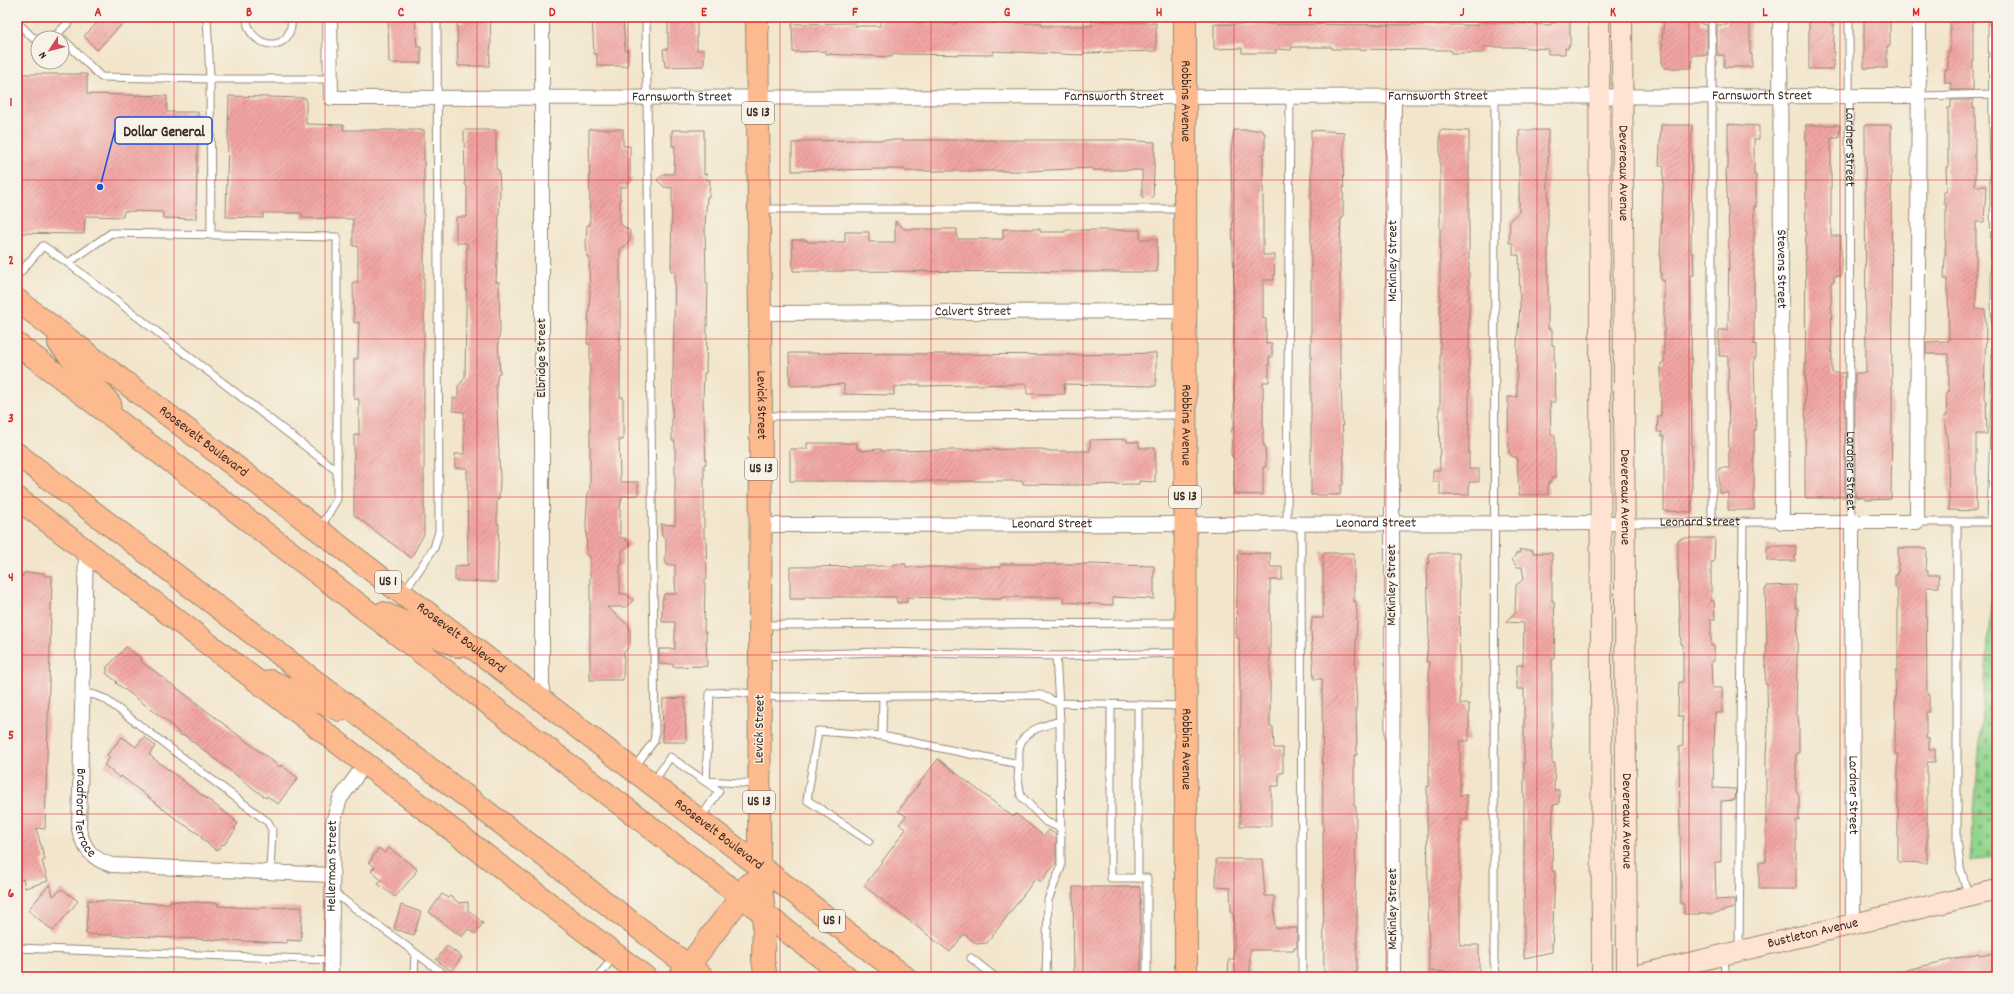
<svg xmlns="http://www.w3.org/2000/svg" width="2014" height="994" font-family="Dekko,sans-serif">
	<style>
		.cemetery { fill: url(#cemetery-stones); stroke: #668056 }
		.building { fill: url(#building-hatch) }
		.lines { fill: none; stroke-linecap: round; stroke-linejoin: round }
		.lane-casing { stroke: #968874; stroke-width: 9 }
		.street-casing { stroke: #968874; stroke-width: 16 }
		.secondary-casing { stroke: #968874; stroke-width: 22 }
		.highway-casing { stroke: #968874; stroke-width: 24 }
		.lane { stroke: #fff; stroke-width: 7 }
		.street { stroke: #fff; stroke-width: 14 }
		.secondary { stroke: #fee3d2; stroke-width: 20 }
		.highway { stroke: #fcba8e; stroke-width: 22 }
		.grid { fill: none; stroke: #d62828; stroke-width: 1; stroke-opacity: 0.55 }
		.labels { text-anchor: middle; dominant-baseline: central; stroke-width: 3; stroke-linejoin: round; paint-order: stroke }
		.shield { fill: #f7f3e8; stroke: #73665b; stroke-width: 1 }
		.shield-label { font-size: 13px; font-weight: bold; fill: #3b2a1e }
		.street-label { font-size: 14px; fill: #3b2a1e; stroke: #f7f3e8 }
		.leader { fill: none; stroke: #1d4ed8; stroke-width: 1.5 }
		.callout-dot { fill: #1d4ed8; stroke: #f7f3e8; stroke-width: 1.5 }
		.callout { fill: #f7f3e8; stroke: #1d4ed8; stroke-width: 1.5 }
		.callout-label { font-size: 15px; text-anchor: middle; font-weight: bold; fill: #3b2a1e }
		.neatline { fill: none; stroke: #d62828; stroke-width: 1.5 }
		.grid-label { font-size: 13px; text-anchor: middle; font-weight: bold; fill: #d62828 }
	</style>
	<defs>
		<pattern id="cemetery-stones" width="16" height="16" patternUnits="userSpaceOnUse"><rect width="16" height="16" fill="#92d58d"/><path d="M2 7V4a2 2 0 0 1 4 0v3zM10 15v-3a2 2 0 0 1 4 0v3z" fill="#7fb779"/></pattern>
		<pattern id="building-hatch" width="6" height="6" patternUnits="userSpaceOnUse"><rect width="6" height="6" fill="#f2a5a4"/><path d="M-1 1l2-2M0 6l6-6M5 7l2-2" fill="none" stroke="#c58785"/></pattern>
	</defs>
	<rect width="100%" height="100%" fill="#f7f3e8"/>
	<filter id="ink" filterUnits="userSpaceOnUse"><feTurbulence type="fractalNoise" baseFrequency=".025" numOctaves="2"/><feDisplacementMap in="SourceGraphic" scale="8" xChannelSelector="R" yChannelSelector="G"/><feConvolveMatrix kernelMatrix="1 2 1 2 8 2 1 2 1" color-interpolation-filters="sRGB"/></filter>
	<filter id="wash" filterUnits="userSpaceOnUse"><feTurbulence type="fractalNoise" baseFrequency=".012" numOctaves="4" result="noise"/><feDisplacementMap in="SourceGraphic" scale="16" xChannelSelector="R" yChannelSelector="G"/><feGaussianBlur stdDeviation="0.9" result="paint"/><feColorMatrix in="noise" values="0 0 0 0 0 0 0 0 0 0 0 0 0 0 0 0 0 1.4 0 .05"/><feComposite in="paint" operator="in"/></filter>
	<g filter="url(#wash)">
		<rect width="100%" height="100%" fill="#f2e5cb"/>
		<path class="cemetery" d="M1997,532V855L1970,862Z"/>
		<g id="blocks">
			<g class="building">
				<path d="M103,17H129L97,50L84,36Z"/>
				<path d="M388,17H415L417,47H421V63H389Z"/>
				<path d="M464,17H490L491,42L489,66H458L457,23H464Z"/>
				<path d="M592,17H623L625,50H628V66H597V54H594Z"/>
				<path d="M668,17H697V50H704V66L665,67L663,49H668Z"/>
				<path d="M880,17H917L918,23L956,24V17H992V23H1042V26H1092V21L1156,23V51L1083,53V55L993,51V55L892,54V57L826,54V51L793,52L792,24L855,23V26H880Z"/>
				<path d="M1556,17H1569L1570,21V46H1568V49L1565,48V54H1548V49L1516,47H1483V53H1451V50L1332,49V47H1292L1291,50L1276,49V53H1242V48L1215,49L1214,47V24L1459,25H1478V22L1551,25V23H1556Z"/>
				<path d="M1664,17L1701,18V24L1707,25V55H1692V68H1664L1662,62V43Z"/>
				<path d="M1727,17H1750V54H1752V67H1724V55H1717V25H1727Z"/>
				<path d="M1809,17H1831V25H1834L1833,69H1809Z"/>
				<path d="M1864,17H1890V46H1887V68H1864Z"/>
				<path d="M1950,17H1973V90H1951V83H1945V69H1948V51H1950Z"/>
				<path d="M17,74H87V94L167,96V112H198L196,219L163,218V212L124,211L123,217L85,216L84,234L17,233Z"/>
				<path d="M229,96L306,98V124L344,125L343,130H424V534L411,558L354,515V435H359V399H354V359H358L359,322L354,323L353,282H358V246H353V219L302,218V213H263V218L226,217Z"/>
				<path d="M1951,100H1973V108H1975V186H1986L1984,222H1976V309H1985L1986,323L1984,399L1986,401L1987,434H1976V511L1949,510L1948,447L1944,416H1947L1946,392H1949V354H1926V342L1949,341L1948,291H1947V279H1944L1946,236V204H1944V192L1947,191L1946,167H1948V108H1951Z"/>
				<path d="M1728,124L1759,126V139H1754V175H1756V207L1754,206V345L1756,344V358H1754L1756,430H1754V510H1728V493H1719V468H1729L1728,356H1719V330H1728L1729,235L1726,169H1728Z"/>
				<path d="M1661,125H1692L1691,253H1693L1694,275H1691L1692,512L1664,511V436H1661L1662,432H1657L1658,416H1661V363H1664V280H1661L1660,256L1664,166H1659Z"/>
				<path d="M1806,125H1840L1839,138H1831V236H1841V276H1834V282H1831L1832,373H1845V497H1835V498H1806L1805,494Z"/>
				<path d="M1865,125H1891L1892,419L1891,499L1866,500V498L1855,497V373H1866Z"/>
				<path d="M589,129H623V146H630V177L632,180L626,187H620V224L630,231V241L620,250V397H623V440H619L620,482H638V495L622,496L620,508V538H625L631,545L622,551V565H620V594H626L633,600L627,607H607L630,627V646L624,652L623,680H590V556H587L586,521L588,492H590V344H587L590,294L589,257H587L586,242L587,225H590Z"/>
				<path d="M464,130H496V167L497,170H499L500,190L496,282H499L500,332L498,341L500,373H498L496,386L500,479L499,499H497V524H499L497,582L455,581V566L468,565L467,468H455V454H464V412L453,411V398H458V386L465,378L467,243H457L456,239V217H467V186L465,185Z"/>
				<path d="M672,130H704V175L707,174L706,180H710L709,197H707L705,225L706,283H708L706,373H704L703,398L706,464H704V538H706L707,579H705L704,632H706L707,666L673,667V664H659V649H675V622H662V602L664,594H676L675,580V565H667L664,558L666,555V538L662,536L661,524L675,525V441H672V424L675,271H671L672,194V188L664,187L657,180L664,174H674L675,146H672Z"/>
				<path d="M1234,130H1263V133H1265V154H1263V255H1275L1274,280H1263V319H1266V344H1272V357H1269V382H1263V445H1265L1266,467H1263V495L1234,494V457H1232L1231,453L1232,428H1234V297L1231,152Z"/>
				<path d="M1311,130L1344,132L1343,218H1341L1340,243V357L1344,469L1343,485H1341L1340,495H1311Z"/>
				<path d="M1440,130L1469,131V469H1479V482H1469V495H1440V482H1433V470H1440L1439,407H1440Z"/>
				<path d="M1519,130H1548V329H1552V345H1554L1555,402H1550L1551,435H1555V478H1551V482H1548V495H1519L1517,457H1513L1509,453L1508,397H1517V345L1520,306L1519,255H1513V243H1509L1510,220L1519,212Z"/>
				<path d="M864,140H1121L1155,142L1153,198L1142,197V170H1092V168L1030,171H905V169H880L792,171V143H801V141Z"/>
				<path d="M895,221L904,229H957V239H1003V229H1040V232H1065V230H1140V239H1157V272L793,271L792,240H807V242H845V232H869V242H895Z"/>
				<path d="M789,353L1077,355L1156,353V386L1064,384L1065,394H1027V384L920,386V384L894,387V395L844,394V384L790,386Z"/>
				<path d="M1127,439V442H1139V448H1155V482L1139,481V484L1072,485L1023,484V481H790V449H807V443H857V449H860V451L881,449V451L1026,449H1043V451H1090V440Z"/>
				<path d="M1681,538H1715L1714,562H1711V601H1714L1715,619H1711V646H1714V661H1711L1712,688H1722V713H1715L1713,788L1736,789L1735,800L1721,801V862H1715L1716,900L1734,899V908L1712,914H1684V904H1681L1679,747L1683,746V716H1678V708L1679,682H1683V644H1681L1678,567V540H1681Z"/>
				<path d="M1767,546H1796L1795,561H1767Z"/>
				<path d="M1898,548H1927L1926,571H1928V575H1939V587H1926L1927,695H1929V712H1926V738H1929V749H1935V762H1927V863L1898,862V754H1895V720L1896,670H1898V600L1897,587H1895V575H1898Z"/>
				<path d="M1519,550H1533V553H1552V601H1554L1555,626L1554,659H1552V763H1555L1554,790H1559V804L1553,805L1552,871H1555L1552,952L1524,958V689H1517V665H1523L1524,623L1505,622L1515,613L1516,585L1524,579L1522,567H1517L1512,560L1517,553H1520Z"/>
				<path d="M1238,553H1270V567H1282V580H1270V727H1273L1274,748H1283V773H1279V786H1271V826H1240V681L1239,638H1236Z"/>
				<path d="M1323,553H1354V602L1356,601L1357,615L1355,671L1357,708H1356L1357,755H1354V806L1356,807L1355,890V906H1357V972H1355V977H1324L1322,679H1314L1311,630L1312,618H1323Z"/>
				<path d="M1429,553H1459L1460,704H1469V741H1460V795H1467V820H1460V945H1479V974L1429,971L1427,807V786L1429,787V662H1426L1429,637L1427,563H1429Z"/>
				<path d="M893,564H906V567H1001V564H1089L1154,566V599L1113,597V605L1063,602V597H1001V599H985L907,597V602L897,603L896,597H805V599H790V567L893,566Z"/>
				<path d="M23,573H44V576H52L45,829L36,828L45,860L42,861L48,881L25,888L23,879L17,880V590H19V576H23Z"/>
				<path d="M1796,585V608H1798L1796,715H1798L1799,725V753H1796V790L1799,795V820H1796V889H1759V862H1766V755L1768,727L1767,684H1765L1767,636L1765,589H1767V586Z"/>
				<path d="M126,647L142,659L141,661L191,699L280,767L281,765L298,778L278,804L267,796L266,798L184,735L182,736L168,722L116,683L117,682L106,673L108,669L106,668Z"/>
				<path d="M685,698L686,740L685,742H662L663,699Z"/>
				<path d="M122,737L136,747L144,737L155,746L149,755L235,820L234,821L238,824L234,828L236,829L224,845L222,844L217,851L201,838L202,836L180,822L121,776L120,778L104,765L110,757L107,755Z"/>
				<path d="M938,759L1013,817L1016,814L1044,836L1049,830L1056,835V863L1041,882L1036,878L987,943L977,944L964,934L950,952L864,886L906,829L899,824L906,816L898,811Z"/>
				<path d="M379,848L385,853L389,848L417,869L414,875L395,897L378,884L381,880L371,871L375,867L369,862Z"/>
				<path d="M1216,859H1262L1265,896H1274L1275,928H1297V947H1294V950H1250V977H1228L1229,959H1234V922L1233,912H1231L1230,888L1216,887Z"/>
				<path d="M50,884L53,896L62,889L78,901L53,931L28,910Z"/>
				<path d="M1073,887H1140L1141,977H1074Z"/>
				<path d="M442,894L448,898L450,896L459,903L468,902V910L483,923L475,934L468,929L462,937L429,912Z"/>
				<path d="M88,900L170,904V901L218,903V906L255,908L302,907L301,941L287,940V943L86,934Z"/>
				<path d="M401,905L421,912L414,935L394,929Z"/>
				<path d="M447,946L462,957L451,971L436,960Z"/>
				<path d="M1979,953L1980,956L1995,953L1997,977H1902V971Z"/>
			</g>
		</g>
	</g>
	<g filter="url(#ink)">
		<use href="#blocks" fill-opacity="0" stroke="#968874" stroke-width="1"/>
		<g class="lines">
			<defs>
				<g id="lane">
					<path d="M247,17C246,44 283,55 290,30C292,26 291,21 292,17"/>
					<path id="s1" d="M1849,17L1850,503L1852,522"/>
					<path d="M17,22L33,38H38"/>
					<path d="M49,38L57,34"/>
					<path d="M62,38L101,77L210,79L207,17"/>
					<path d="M62,38L57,34L74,17"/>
					<path d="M1919,96L1994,94"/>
					<path d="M1495,97L1494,962L1497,977"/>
					<path d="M761,209H1183"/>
					<path d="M211,235L210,79H331"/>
					<path d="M17,276L43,246L68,263"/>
					<path d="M763,416L1183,415"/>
					<path d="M1712,522V17"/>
					<path d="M1917,522H1991L1996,366L1992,17"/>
					<path d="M1957,522V840L1960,867L1968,895"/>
					<path id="s2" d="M1626,523L1782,522"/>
					<path d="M1287,524L1290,97"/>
					<path d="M1301,524L1302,977"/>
					<path d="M320,528L337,499V237L111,233L68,263L337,471"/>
					<path d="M404,592L434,548L439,531L437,17"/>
					<path d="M762,625L1183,623"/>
					<path d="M762,656L879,652L1056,656L1183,653"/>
					<path d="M83,693L95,695L105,699L268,822L272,830L270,872"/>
					<path d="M883,696L882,736L1019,764C1019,758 1018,750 1020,745C1025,729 1046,725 1060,721"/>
					<path d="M1111,705V878H1138"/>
					<path d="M1138,706V878H1147V977"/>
					<path d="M1019,764L1018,779L1021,796L1046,822L1061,828"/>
					<path d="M634,768L654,741L655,735L646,17"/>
					<path d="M653,783L670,757L719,791L701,818"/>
					<path d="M757,784L706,781L710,693L737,692L777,697L1041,695L1058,703L1184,706"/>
					<path d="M869,841L807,800L818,731L882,736"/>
					<path d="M333,892L448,977"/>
					<path d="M17,948L331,960"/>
					<path d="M1739,949L1743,522"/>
					<path d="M1723,955L1726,977"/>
					<path d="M971,958L995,977"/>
					<path d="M414,977L415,954"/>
					<path d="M598,977L614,956"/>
					<path d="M1046,977L1048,900L1061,867L1060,721L1056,656"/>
				</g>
				<g id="street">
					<path id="s3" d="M330,17L331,98L1919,96"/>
					<path d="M542,17V700"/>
					<path id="s4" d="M1780,17L1782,522H1917L1919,17"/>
					<path id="s5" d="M761,313L1185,311"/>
					<path id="s6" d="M1852,522L1853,924"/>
					<path id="s7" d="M761,525L1624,523"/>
					<path id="s8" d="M86,551L79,829C83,848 93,860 112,865L331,875"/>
					<path id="s9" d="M331,977L333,822L340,799L365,764"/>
					<path id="s10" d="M1393,977L1392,503L1394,97"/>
				</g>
				<g id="secondary">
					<path d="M1599,17L1602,977"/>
					<path id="s11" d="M1622,17L1627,977"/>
					<path id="s12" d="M1630,977L1997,890"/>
				</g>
				<g id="highway">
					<path id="s13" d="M757,17L761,416L759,865L764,914L763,960L766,977"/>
					<path id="s14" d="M1185,17L1186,977"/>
					<path id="s15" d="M17,300L905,977"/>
					<path d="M59,343L110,404"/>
					<path d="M17,344L847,977"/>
					<path d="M17,454L703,977"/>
					<path d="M17,498L645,977"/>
					<path d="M383,613L458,646"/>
					<path d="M270,681L340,710"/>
					<path d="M680,977L741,897L749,884"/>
				</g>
			</defs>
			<use href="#lane" class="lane-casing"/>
			<use href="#street" class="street-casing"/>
			<use href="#secondary" class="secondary-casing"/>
			<use href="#highway" class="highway-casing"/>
			<use href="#lane" class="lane"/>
			<use href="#street" class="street"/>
			<use href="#secondary" class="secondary"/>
			<use href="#highway" class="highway"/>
		</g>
	</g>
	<path class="grid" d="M174,17V977M325,17V977M477,17V977M628,17V977M780,17V977M931,17V977M1083,17V977M1234,17V977M1386,17V977M1537,17V977M1689,17V977M1840,17V977M17,180H1997M17,339H1997M17,497H1997M17,655H1997M17,814H1997"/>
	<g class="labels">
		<g class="shield">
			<rect x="742" y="102" width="32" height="22" rx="3"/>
			<rect x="745" y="458" width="32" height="22" rx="3"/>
			<rect x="1169" y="486" width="32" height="22" rx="3"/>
			<rect x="375" y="571" width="26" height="22" rx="3"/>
			<rect x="743" y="791" width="32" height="22" rx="3"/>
			<rect x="819" y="910" width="26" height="22" rx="3"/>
		</g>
		<g class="shield-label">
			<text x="758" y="113">US 13</text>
			<text x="761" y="469">US 13</text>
			<text x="1185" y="497">US 13</text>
			<text x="388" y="582">US 1</text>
			<text x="759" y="802">US 13</text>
			<text x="832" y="921">US 1</text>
		</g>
		<g class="street-label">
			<text stroke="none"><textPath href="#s3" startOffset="1512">Farnsworth Street</textPath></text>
			<text stroke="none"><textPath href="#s3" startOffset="864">Farnsworth Street</textPath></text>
			<text stroke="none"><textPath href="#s3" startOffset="1188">Farnsworth Street</textPath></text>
			<text stroke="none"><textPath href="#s3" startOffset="432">Farnsworth Street</textPath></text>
			<text stroke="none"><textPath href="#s14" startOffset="84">Robbins Avenue</textPath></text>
			<text stroke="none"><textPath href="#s1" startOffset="130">Lardner Street</textPath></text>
			<text stroke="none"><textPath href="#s11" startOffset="156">Devereaux Avenue</textPath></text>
			<text stroke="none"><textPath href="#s10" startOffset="716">McKinley Street</textPath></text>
			<text stroke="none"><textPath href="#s4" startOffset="252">Stevens Street</textPath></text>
			<text stroke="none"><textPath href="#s5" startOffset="212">Calvert Street</textPath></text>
			<text transform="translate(542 358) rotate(-90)">Elbridge Street</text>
			<text stroke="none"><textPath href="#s13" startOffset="388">Levick Street</textPath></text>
			<text stroke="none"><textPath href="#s14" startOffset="408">Robbins Avenue</textPath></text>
			<text stroke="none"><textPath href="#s15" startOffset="234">Roosevelt Boulevard</textPath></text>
			<text stroke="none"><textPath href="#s1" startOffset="454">Lardner Street</textPath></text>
			<text stroke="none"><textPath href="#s11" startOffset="480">Devereaux Avenue</textPath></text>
			<text stroke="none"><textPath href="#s2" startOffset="74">Leonard Street</textPath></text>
			<text stroke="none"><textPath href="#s7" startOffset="615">Leonard Street</textPath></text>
			<text stroke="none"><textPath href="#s7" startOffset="291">Leonard Street</textPath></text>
			<text transform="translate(1392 585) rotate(-90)">McKinley Street</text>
			<text stroke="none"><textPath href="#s15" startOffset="558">Roosevelt Boulevard</textPath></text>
			<text transform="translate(760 729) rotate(-89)">Levick Street</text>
			<text stroke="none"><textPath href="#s14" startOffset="732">Robbins Avenue</textPath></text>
			<text stroke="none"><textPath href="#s6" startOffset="273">Lardner Street</textPath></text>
			<text stroke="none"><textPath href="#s8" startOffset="263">Bradford Terrace</textPath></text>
			<text stroke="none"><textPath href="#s11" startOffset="804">Devereaux Avenue</textPath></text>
			<text stroke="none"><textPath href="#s15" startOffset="882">Roosevelt Boulevard</textPath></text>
			<text stroke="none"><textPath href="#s9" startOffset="111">Hellerman Street</textPath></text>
			<text transform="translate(1393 909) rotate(-90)">McKinley Street</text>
			<text stroke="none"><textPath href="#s12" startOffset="188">Bustleton Avenue</textPath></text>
		</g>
	</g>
	<path class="leader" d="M100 187L115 130"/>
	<circle class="callout-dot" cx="100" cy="187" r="4"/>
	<rect class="callout" x="115" y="117" width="97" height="27" rx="4"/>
	<g class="callout-label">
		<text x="164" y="136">Dollar General</text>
	</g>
	<rect width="2014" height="994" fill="none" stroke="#f7f3e8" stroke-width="44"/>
	<g transform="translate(50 50) rotate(234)"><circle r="19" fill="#f7f3e8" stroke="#aca397"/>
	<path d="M0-3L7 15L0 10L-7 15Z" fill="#d1495b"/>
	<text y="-6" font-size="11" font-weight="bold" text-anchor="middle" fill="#3b2a1e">N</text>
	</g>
	<rect x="22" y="22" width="1970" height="950" class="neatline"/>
	<g class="grid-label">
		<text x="98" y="16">A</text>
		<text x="249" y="16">B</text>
		<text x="401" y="16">C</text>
		<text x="552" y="16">D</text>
		<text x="704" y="16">E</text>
		<text x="855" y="16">F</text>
		<text x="1007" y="16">G</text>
		<text x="1159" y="16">H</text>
		<text x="1310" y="16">I</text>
		<text x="1462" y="16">J</text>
		<text x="1613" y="16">K</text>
		<text x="1765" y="16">L</text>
		<text x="1916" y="16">M</text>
		<text x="11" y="106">1</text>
		<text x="11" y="264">2</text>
		<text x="11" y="422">3</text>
		<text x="11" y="581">4</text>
		<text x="11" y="739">5</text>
		<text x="11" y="897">6</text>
	</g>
</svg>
